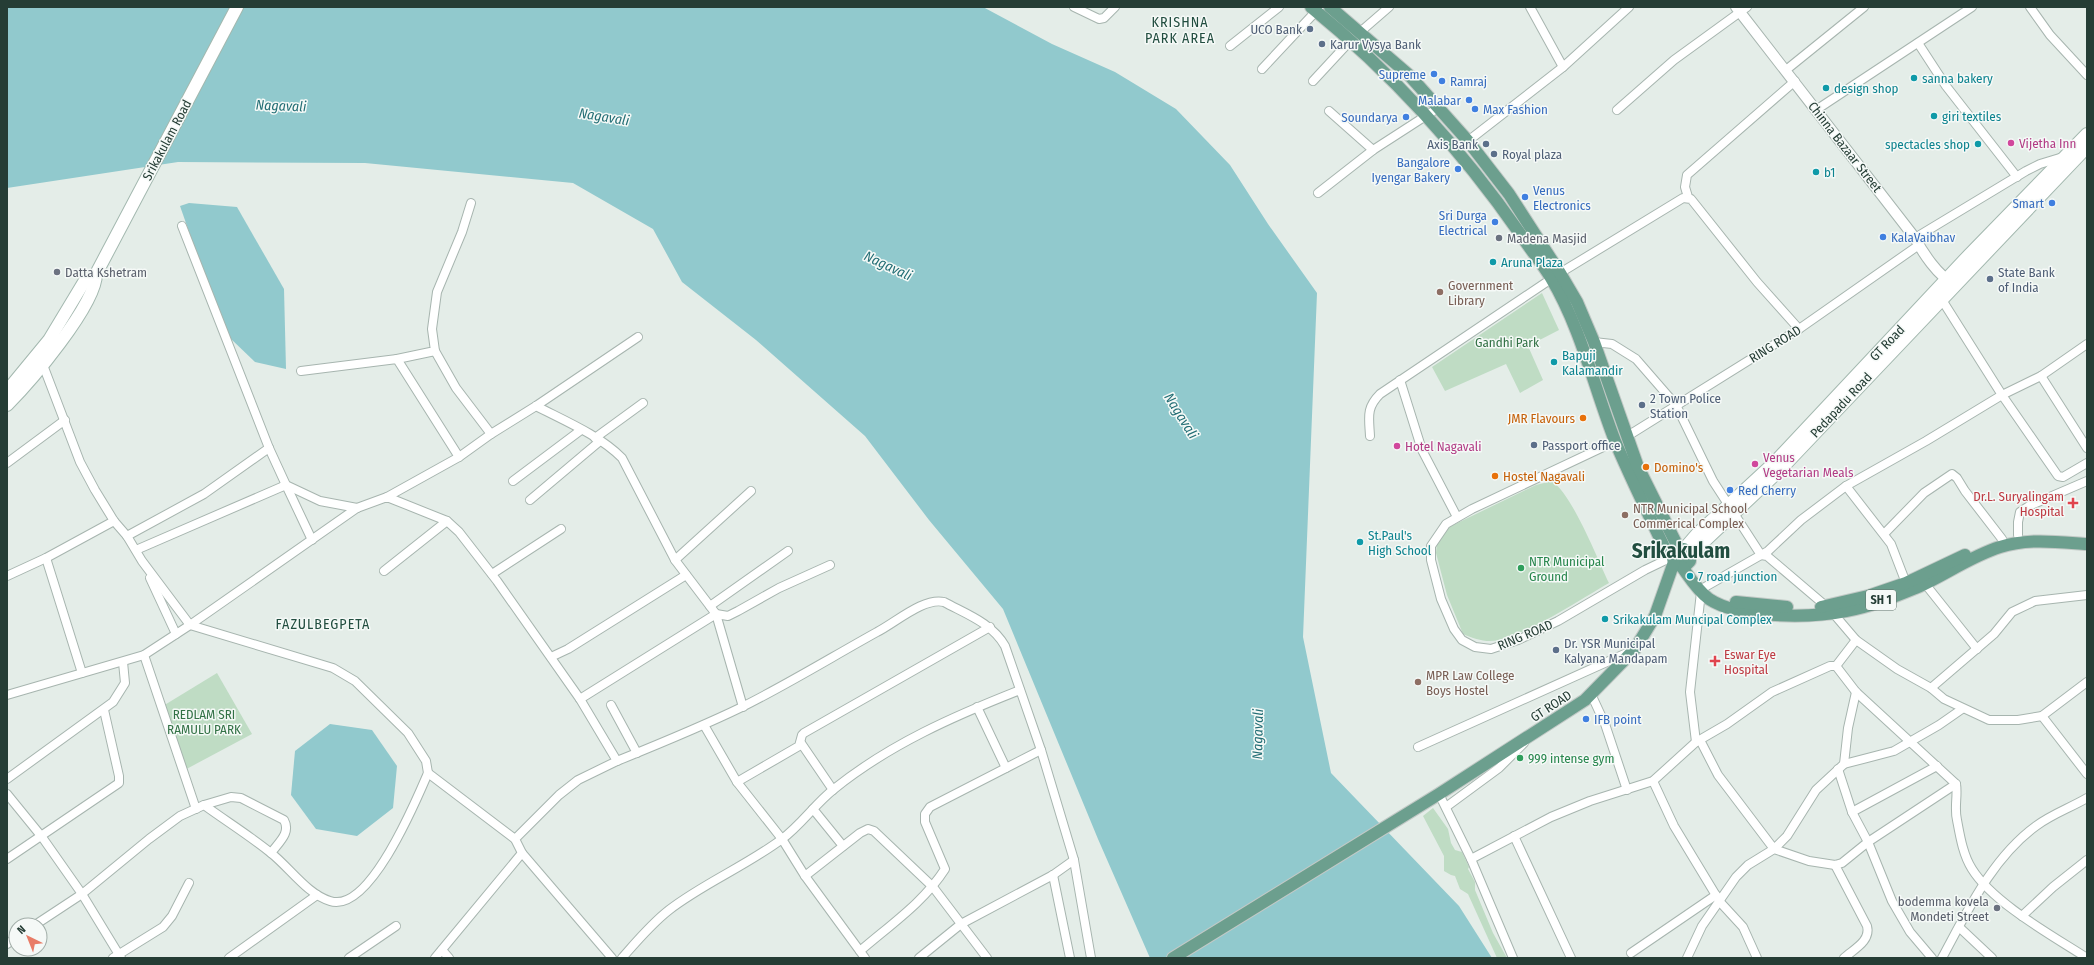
<svg xmlns="http://www.w3.org/2000/svg" width="2094" height="965" font-family="'Fira Sans Condensed',sans-serif">
	<style>
		.green { fill: #bfdcc4 }
		.water { fill: #91c9cd }
		.lines { fill: none; stroke-linecap: round; stroke-linejoin: round }
		.minor-casing { stroke: #a7b5af; stroke-width: 10 }
		.tertiary-casing { stroke: #a7b5af; stroke-width: 12 }
		.secondary-casing { stroke: #a3b8af; stroke-width: 14 }
		.primary-casing { stroke: #c2c9c6; stroke-width: 14 }
		.minor { stroke: #fff; stroke-width: 8 }
		.tertiary { stroke: #fff; stroke-width: 10 }
		.secondary { stroke: #fff; stroke-width: 12 }
		.primary { stroke: #6c9f8e; stroke-width: 12 }
		.service-dot { fill: #5c6f8a; stroke: #f5f9f7; stroke-width: 1.5 }
		.shop-dot { fill: #3f7fe0; stroke: #f5f9f7; stroke-width: 1.5 }
		.culture-dot { fill: #0f9aa8; stroke: #f5f9f7; stroke-width: 1.5 }
		.hotel-dot { fill: #d1479c; stroke: #f5f9f7; stroke-width: 1.5 }
		.worship-dot { fill: #6b7280; stroke: #f5f9f7; stroke-width: 1.5 }
		.education-dot { fill: #8d6e63; stroke: #f5f9f7; stroke-width: 1.5 }
		.food-dot { fill: #e8710a; stroke: #f5f9f7; stroke-width: 1.5 }
		.health-dot { fill: #e0444e; stroke: #f5f9f7; stroke-width: 1.5 }
		.leisure-dot { fill: #2e9e5b; stroke: #f5f9f7; stroke-width: 1.5 }
		.labels { text-anchor: middle; dominant-baseline: central; stroke-width: 3; stroke-linejoin: round; paint-order: stroke }
		.shield { fill: #f5f9f7; stroke: #63756f; stroke-width: 1 }
		.shield-label { font-size: 12px; font-weight: bold; fill: #253d35 }
		.service-label { font-size: 13px; fill: #4e5e75; stroke: #f5f9f7; text-anchor: start }
		.shop-label { font-size: 13px; fill: #366cbe; stroke: #f5f9f7; text-anchor: end }
		.culture-label { font-size: 13px; fill: #0d838f; stroke: #f5f9f7; text-anchor: start }
		.street-label { font-size: 13px; fill: #253d35; stroke: #f5f9f7 }
		.hotel-label { font-size: 13px; fill: #b23c85; stroke: #f5f9f7; text-anchor: start }
		.worship-label { font-size: 13px; fill: #5b616d; stroke: #f5f9f7; text-anchor: start }
		.education-label { font-size: 13px; fill: #785e54; stroke: #f5f9f7; text-anchor: start }
		.park-label { font-size: 13px; fill: #327145; stroke: #f5f9f7 }
		.food-label { font-size: 13px; fill: #c56008; stroke: #f5f9f7; text-anchor: start }
		.health-label { font-size: 13px; fill: #be3a42; stroke: #f5f9f7; text-anchor: end }
		.leisure-label { font-size: 13px; fill: #27864d; stroke: #f5f9f7; text-anchor: start }
		.neighbourhood-label { font-size: 14px; letter-spacing: 1px; fill: #224e40; stroke: #f5f9f7 }
		.water-label { font-size: 14px; font-style: italic; fill: #236e75; stroke: #f5f9f7 }
		.town-label { font-size: 21px; font-weight: bold; fill: #224e40; stroke: #f5f9f7 }
	</style>
	<rect width="100%" height="100%" fill="#e4ede8"/>
	<g class="green">
		<path d="M1542,293L1559,330L1528,346L1543,380L1520,393L1506,364L1445,391L1432,367Z"/>
		<path d="M1552,481C1573,496 1597,558 1609,583C1579,600 1532,632 1499,640C1486,643 1475,639 1463,634L1447,595L1436,553L1437,542L1447,528L1536,485Z"/>
		<path d="M217,673L252,734L179,773L158,709Z"/>
		<path d="M1433,808L1448,829L1451,843L1455,850L1462,852L1469,867L1468,869L1475,882V890L1493,933L1507,958H1497L1468,894L1460,889L1455,876L1451,875L1444,871V856L1423,816Z"/>
	</g>
	<g class="water">
		<path d="M7,7H983L1052,44L1115,72L1176,109L1230,165L1268,224L1317,293L1303,637L1331,773L1459,906L1492,958H1150L1098,839L1003,609L929,520L865,436L756,340L682,282L653,229L573,183L365,163L178,162L7,188Z"/>
		<path d="M189,203L237,207L284,289L286,369L255,362L230,338L193,243L180,206Z"/>
		<path d="M330,724L372,730L397,766L393,808L357,836L316,829L291,795L295,751Z"/>
	</g>
	<g class="lines">
		<defs>
			<g id="minor">
				<path d="M1074,7L1099,19L1104,18L1115,7"/>
				<path d="M1530,7L1563,67"/>
				<path d="M2030,7L2050,35L2087,75"/>
				<path d="M1359,33L1389,7"/>
				<path d="M1918,43L1946,86L2017,177"/>
				<path d="M1230,46L1279,7"/>
				<path d="M1262,69L1319,8"/>
				<path d="M1786,70L1864,7"/>
				<path d="M1313,81L1351,40"/>
				<path d="M1617,110L1674,60L1747,7"/>
				<path d="M1816,110L1972,7"/>
				<path d="M1329,111L1373,150"/>
				<path d="M1468,141L1563,67L1629,7"/>
				<path d="M1318,193L1373,150L1438,108"/>
				<path d="M1688,197L1685,187L1687,175L1795,81"/>
				<path d="M182,226L269,448L286,485L320,501L357,508"/>
				<path d="M1915,238L2026,171L2040,164L2063,157"/>
				<path d="M1942,300L2002,395L2058,476L2063,477L2087,463"/>
				<path d="M1594,342L1612,344L1636,359L1676,405L1713,481L1761,555L1767,556L1827,607"/>
				<path d="M435,351L456,388L491,434"/>
				<path d="M397,359L435,351L432,329L437,292L462,232L471,203"/>
				<path d="M301,371L397,359L459,457"/>
				<path d="M2041,376L2087,344"/>
				<path d="M1400,380L1422,450L1457,517"/>
				<path d="M536,406C565,421 599,435 622,458L675,560L716,614L743,707"/>
				<path d="M1370,436C1369,417 1366,408 1380,394L1560,273L1683,198L1691,199L1757,282L1799,329"/>
				<path d="M1626,437L1799,329L1919,245"/>
				<path d="M595,438L643,403"/>
				<path d="M1616,441L1472,509L1446,524L1431,546V560L1441,599L1454,629L1462,640L1475,647L1491,649L1518,640L1558,621L1645,570L1672,557"/>
				<path d="M7,463L65,420"/>
				<path d="M513,481L581,430"/>
				<path d="M1846,486L1891,544L1906,583"/>
				<path d="M387,497L459,457L491,434L536,406L638,337"/>
				<path d="M530,500L600,441"/>
				<path d="M1884,534L1924,493L1952,474L1957,478L1965,491L2002,539"/>
				<path d="M2018,535V522L2020,512L2029,506L2087,481"/>
				<path d="M127,536L204,494L269,448"/>
				<path d="M136,550L286,485L312,540"/>
				<path d="M46,558L82,673"/>
				<path d="M675,560L751,491"/>
				<path d="M384,571L447,521"/>
				<path d="M492,574L561,529"/>
				<path d="M7,576L46,558L114,521"/>
				<path d="M150,578L176,634"/>
				<path d="M1922,580L1977,649"/>
				<path d="M1705,587L1768,551L1801,520L1846,486L1926,441L2002,395L2041,376L2087,448"/>
				<path d="M710,606L788,551"/>
				<path d="M1833,613L1856,640L1897,669L1931,688L1944,699L1989,720H2018L2042,716L2087,682"/>
				<path d="M144,655L196,809"/>
				<path d="M551,657L568,649L686,575"/>
				<path d="M1931,688L1994,634L2012,612L2035,601L2087,595"/>
				<path d="M1591,694L1605,724L1627,790"/>
				<path d="M7,695L144,655L190,625L357,508L387,497L447,521L459,532L497,581L580,699L617,761L578,780L559,795L515,839L522,853L435,958"/>
				<path d="M580,699L716,614L728,616L738,611L779,588L830,565"/>
				<path d="M611,705L637,753"/>
				<path d="M977,707L1006,768"/>
				<path d="M2042,716L2087,774"/>
				<path d="M704,725L737,782L782,839L805,876L865,958"/>
				<path d="M1700,740L1718,775L1774,849L1787,836L1816,790L1844,764L1848,728L1856,692"/>
				<path d="M1696,742L1690,692L1701,592"/>
				<path d="M801,743L833,790"/>
				<path d="M1418,747L1629,652"/>
				<path d="M617,761C659,744 701,727 742,707C788,684 832,657 877,632C895,623 924,597 944,602C966,614 992,623 1005,646L1041,750L1074,860"/>
				<path d="M1844,764L1894,751L1939,725L1962,709"/>
				<path d="M1838,769L1852,812L1868,842L1892,901L1910,932L1932,958"/>
				<path d="M428,773L515,839"/>
				<path d="M7,779L113,702L125,683L123,662"/>
				<path d="M1653,781L1674,826L1720,902L1743,927L1757,958"/>
				<path d="M737,782L799,746L802,735L804,733L990,627"/>
				<path d="M1956,784C1958,795 1954,808 1957,820C1960,836 1963,855 1972,869C1993,903 2053,936 2087,958"/>
				<path d="M7,794L42,837L82,894L121,958"/>
				<path d="M1439,794L1471,859L1513,958"/>
				<path d="M204,805L231,797L241,798L284,820C291,833 279,842 271,853"/>
				<path d="M1446,807L1499,768L1524,743"/>
				<path d="M813,809L843,846"/>
				<path d="M1852,812L1937,766"/>
				<path d="M1514,836L1571,958"/>
				<path d="M522,853L612,958"/>
				<path d="M7,859L119,783V776L104,710"/>
				<path d="M1471,859L1551,817L1590,801L1653,781L1696,742L1727,724L1772,692L1830,666H1836L1856,640"/>
				<path d="M1835,865L1867,926C1871,941 1854,949 1844,958"/>
				<path d="M1053,875L1070,958"/>
				<path d="M805,876L860,833L868,829L874,831L933,887L987,958"/>
				<path d="M2022,916L2053,887L2087,860"/>
				<path d="M35,925L82,894L149,839L180,816L204,805C226,821 250,836 271,853C290,868 307,894 330,901C369,914 416,801 428,773L426,761L408,733L355,681L333,668L190,625L142,561L127,536L114,521L95,490L80,462L43,365"/>
				<path d="M1959,927L1992,958"/>
				<path d="M7,944L16,938"/>
				<path d="M442,950L449,958"/>
				<path d="M860,951C890,925 924,902 945,869L925,822V814L930,807L1041,750"/>
				<path d="M1631,953L1716,895"/>
				<path d="M113,958L163,927L172,916L189,883"/>
				<path d="M229,958L317,895"/>
				<path d="M349,958L396,926"/>
				<path d="M622,958C637,941 651,924 669,910C704,883 746,866 782,839C801,825 815,804 834,789C890,744 954,716 1020,690"/>
				<path d="M919,958L961,924L1053,875L1074,860L1091,958"/>
				<path d="M1687,958L1702,926L1736,877L1748,865L1774,849L1809,861L1835,865L1842,863L1868,842L1956,784L1856,692L1836,666"/>
				<path d="M1942,958C1967,912 1992,858 2036,826C2052,814 2070,808 2087,798"/>
			</g>
			<path id="tertiary" d="M1736,7L1915,238C1923,253 1938,276 1953,283"/>
			<g id="secondary">
				<path d="M7,391L49,340L84,282L96,274"/>
				<path d="M7,405C30,382 96,305 96,274L237,7"/>
				<path d="M1684,549L1697,534L1774,463L1969,255L2087,134"/>
				<path d="M1690,555L1781,469L2087,147"/>
			</g>
			<g id="primary">
				<path d="M1311,7C1391,72 1462,150 1521,235C1530,249 1542,263 1551,278C1581,328 1594,387 1615,441C1630,477 1648,513 1665,549L1672,555L1674,562L1676,565L1685,566L1690,561V555L1684,549H1679L1672,555"/>
				<path d="M1330,7L1409,75L1468,141L1509,194L1560,273L1577,302L1594,342L1638,467L1679,549"/>
				<path d="M1682,567C1690,578 1698,591 1709,599C1739,619 1811,618 1846,611C1870,607 1896,596 1918,587C1945,575 1971,556 2000,547C2028,538 2058,542 2087,544"/>
				<path d="M1736,602L1787,607"/>
				<path d="M1821,607L1868,596L1906,583L1965,555"/>
				<path d="M1173,958L1439,794L1585,700L1635,649L1655,616L1674,562"/>
			</g>
		</defs>
		<use href="#minor" class="minor-casing"/>
		<use href="#tertiary" class="tertiary-casing"/>
		<use href="#secondary" class="secondary-casing"/>
		<use href="#primary" class="primary-casing"/>
		<use href="#minor" class="minor"/>
		<use href="#tertiary" class="tertiary"/>
		<use href="#secondary" class="secondary"/>
		<use href="#primary" class="primary"/>
	</g>
	<g class="service-dot">
		<circle cx="1310" cy="29" r="4"/>
		<circle cx="1322" cy="44" r="4"/>
		<circle cx="1486" cy="144" r="4"/>
		<circle cx="1494" cy="154" r="4"/>
		<circle cx="1990" cy="279" r="4"/>
		<circle cx="1642" cy="405" r="4"/>
		<circle cx="1534" cy="445" r="4"/>
		<circle cx="1556" cy="650" r="4"/>
	</g>
	<g class="shop-dot">
		<circle cx="1434" cy="74" r="4"/>
		<circle cx="1442" cy="81" r="4"/>
		<circle cx="1469" cy="100" r="4"/>
		<circle cx="1475" cy="109" r="4"/>
		<circle cx="1406" cy="117" r="4"/>
		<circle cx="1458" cy="169" r="4"/>
		<circle cx="1525" cy="197" r="4"/>
		<circle cx="2052" cy="203" r="4"/>
		<circle cx="1495" cy="222" r="4"/>
		<circle cx="1883" cy="237" r="4"/>
		<circle cx="1730" cy="490" r="4"/>
		<circle cx="1586" cy="719" r="4"/>
	</g>
	<g class="culture-dot">
		<circle cx="1914" cy="78" r="4"/>
		<circle cx="1826" cy="88" r="4"/>
		<circle cx="1934" cy="116" r="4"/>
		<circle cx="1978" cy="144" r="4"/>
		<circle cx="1816" cy="172" r="4"/>
		<circle cx="1493" cy="262" r="4"/>
		<circle cx="1554" cy="362" r="4"/>
		<circle cx="1360" cy="542" r="4"/>
		<circle cx="1690" cy="576" r="4"/>
		<circle cx="1605" cy="619" r="4"/>
	</g>
	<g class="hotel-dot">
		<circle cx="2011" cy="143" r="4"/>
		<circle cx="1397" cy="446" r="4"/>
		<circle cx="1755" cy="464" r="4"/>
	</g>
	<g class="worship-dot">
		<circle cx="1499" cy="238" r="4"/>
		<circle cx="57" cy="272" r="4"/>
		<circle cx="1997" cy="908" r="4"/>
	</g>
	<g class="education-dot">
		<circle cx="1440" cy="292" r="4"/>
		<circle cx="1625" cy="515" r="4"/>
		<circle cx="1418" cy="682" r="4"/>
	</g>
	<g class="food-dot">
		<circle cx="1583" cy="418" r="4"/>
		<circle cx="1646" cy="467" r="4"/>
		<circle cx="1495" cy="476" r="4"/>
	</g>
	<g class="health-dot">
		<path d="M2071 497h4v4h4v4h-4v4h-4v-4h-4v-4h4z"/>
		<path d="M1713 655h4v4h4v4h-4v4h-4v-4h-4v-4h4z"/>
	</g>
	<g class="leisure-dot">
		<circle cx="1521" cy="568" r="4"/>
		<circle cx="1520" cy="758" r="4"/>
	</g>
	<g class="labels">
		<rect class="shield" x="1866" y="590" width="30" height="20" rx="3"/>
		<g class="shield-label">
			<text x="1881" y="600">SH 1</text>
		</g>
		<g class="service-label">
			<text x="1302" y="29" text-anchor="end">UCO Bank</text>
			<text x="1330" y="44">Karur Vysya Bank</text>
			<text x="1478" y="144" text-anchor="end">Axis Bank</text>
			<text x="1502" y="154">Royal plaza</text>
			<text x="1998" y="272">State Bank<tspan x="1998" dy="15">of India</tspan></text>
			<text x="1650" y="398">2 Town Police<tspan x="1650" dy="15">Station</tspan></text>
			<text x="1542" y="445">Passport office</text>
			<text x="1564" y="643">Dr. YSR Municipal<tspan x="1564" dy="15">Kalyana Mandapam</tspan></text>
		</g>
		<g class="shop-label">
			<text x="1426" y="74">Supreme</text>
			<text x="1450" y="81" text-anchor="start">Ramraj</text>
			<text x="1461" y="100">Malabar</text>
			<text x="1483" y="109" text-anchor="start">Max Fashion</text>
			<text x="1398" y="117">Soundarya</text>
			<text x="1450" y="162">Bangalore<tspan x="1450" dy="15">Iyengar Bakery</tspan></text>
			<text x="1533" y="190" text-anchor="start">Venus<tspan x="1533" dy="15">Electronics</tspan></text>
			<text x="2044" y="203">Smart</text>
			<text x="1487" y="215">Sri Durga<tspan x="1487" dy="15">Electrical</tspan></text>
			<text x="1891" y="237" text-anchor="start">KalaVaibhav</text>
			<text x="1738" y="490" text-anchor="start">Red Cherry</text>
			<text x="1594" y="719" text-anchor="start">IFB point</text>
		</g>
		<g class="culture-label">
			<text x="1922" y="78">sanna bakery</text>
			<text x="1834" y="88">design shop</text>
			<text x="1942" y="116">giri textiles</text>
			<text x="1970" y="144" text-anchor="end">spectacles shop</text>
			<text x="1824" y="172">b1</text>
			<text x="1501" y="262">Aruna Plaza</text>
			<text x="1562" y="355">Bapuji<tspan x="1562" dy="15">Kalamandir</tspan></text>
			<text x="1368" y="535">St.Paul's<tspan x="1368" dy="15">High School</tspan></text>
			<text x="1698" y="576">7 road junction</text>
			<text x="1613" y="619">Srikakulam Muncipal Complex</text>
		</g>
		<g class="street-label">
			<text transform="translate(167 140) rotate(-62)">Srikakulam Road</text>
			<text transform="translate(1845 147) rotate(52)">Chinna Bazaar Street</text>
			<text transform="translate(1887 343) rotate(-46)">GT Road</text>
			<text transform="translate(1775 344) rotate(-32)">RING ROAD</text>
			<text transform="translate(1841 405) rotate(-47)">Pedapadu Road</text>
			<text transform="translate(1525 635) rotate(-23)">RING ROAD</text>
			<text transform="translate(1551 706) rotate(-33)">GT ROAD</text>
		</g>
		<g class="hotel-label">
			<text x="2019" y="143">Vijetha Inn</text>
			<text x="1405" y="446">Hotel Nagavali</text>
			<text x="1763" y="457">Venus<tspan x="1763" dy="15">Vegetarian Meals</tspan></text>
		</g>
		<g class="worship-label">
			<text x="1507" y="238">Madena Masjid</text>
			<text x="65" y="272">Datta Kshetram</text>
			<text x="1989" y="901" text-anchor="end">bodemma kovela<tspan x="1989" dy="15">Mondeti Street</tspan></text>
		</g>
		<g class="education-label">
			<text x="1448" y="285">Government<tspan x="1448" dy="15">Library</tspan></text>
			<text x="1633" y="508">NTR Municipal School<tspan x="1633" dy="15">Commerical Complex</tspan></text>
			<text x="1426" y="675">MPR Law College<tspan x="1426" dy="15">Boys Hostel</tspan></text>
		</g>
		<g class="park-label">
			<text x="1507" y="342">Gandhi Park</text>
			<text x="204" y="714">REDLAM SRI<tspan x="204" dy="15">RAMULU PARK</tspan></text>
		</g>
		<g class="food-label">
			<text x="1575" y="418" text-anchor="end">JMR Flavours</text>
			<text x="1654" y="467">Domino's</text>
			<text x="1503" y="476">Hostel Nagavali</text>
		</g>
		<g class="health-label">
			<text x="2064" y="496">Dr.L. Suryalingam<tspan x="2064" dy="15">Hospital</tspan></text>
			<text x="1724" y="654" text-anchor="start">Eswar Eye<tspan x="1724" dy="15">Hospital</tspan></text>
		</g>
		<g class="leisure-label">
			<text x="1529" y="561">NTR Municipal<tspan x="1529" dy="15">Ground</tspan></text>
			<text x="1528" y="758">999 intense gym</text>
		</g>
		<g class="neighbourhood-label">
			<text x="1180" y="22">KRISHNA<tspan x="1180" dy="16">PARK AREA</tspan></text>
			<text x="323" y="624">FAZULBEGPETA</text>
		</g>
		<g class="water-label">
			<text transform="translate(281 106) rotate(2)">Nagavali</text>
			<text transform="translate(604 117) rotate(9)">Nagavali</text>
			<text transform="translate(888 266) rotate(25)">Nagavali</text>
			<text transform="translate(1181 416) rotate(58)">Nagavali</text>
			<text transform="translate(1258 734) rotate(-89)">Nagavali</text>
		</g>
		<g class="town-label">
			<text x="1681" y="551">Srikakulam</text>
		</g>
	</g>
	<rect width="2094" height="965" fill="none" stroke="#253d35" stroke-width="16"/>
	<g transform="translate(28 937) rotate(317)"><circle r="19" fill="#f5f9f7" stroke="#a2aea9"/>
	<path d="M0-3L7 15L0 10L-7 15Z" fill="#e87c67"/>
	<text y="-6" font-size="11" font-weight="bold" text-anchor="middle" fill="#253d35">N</text>
	</g>
</svg>
